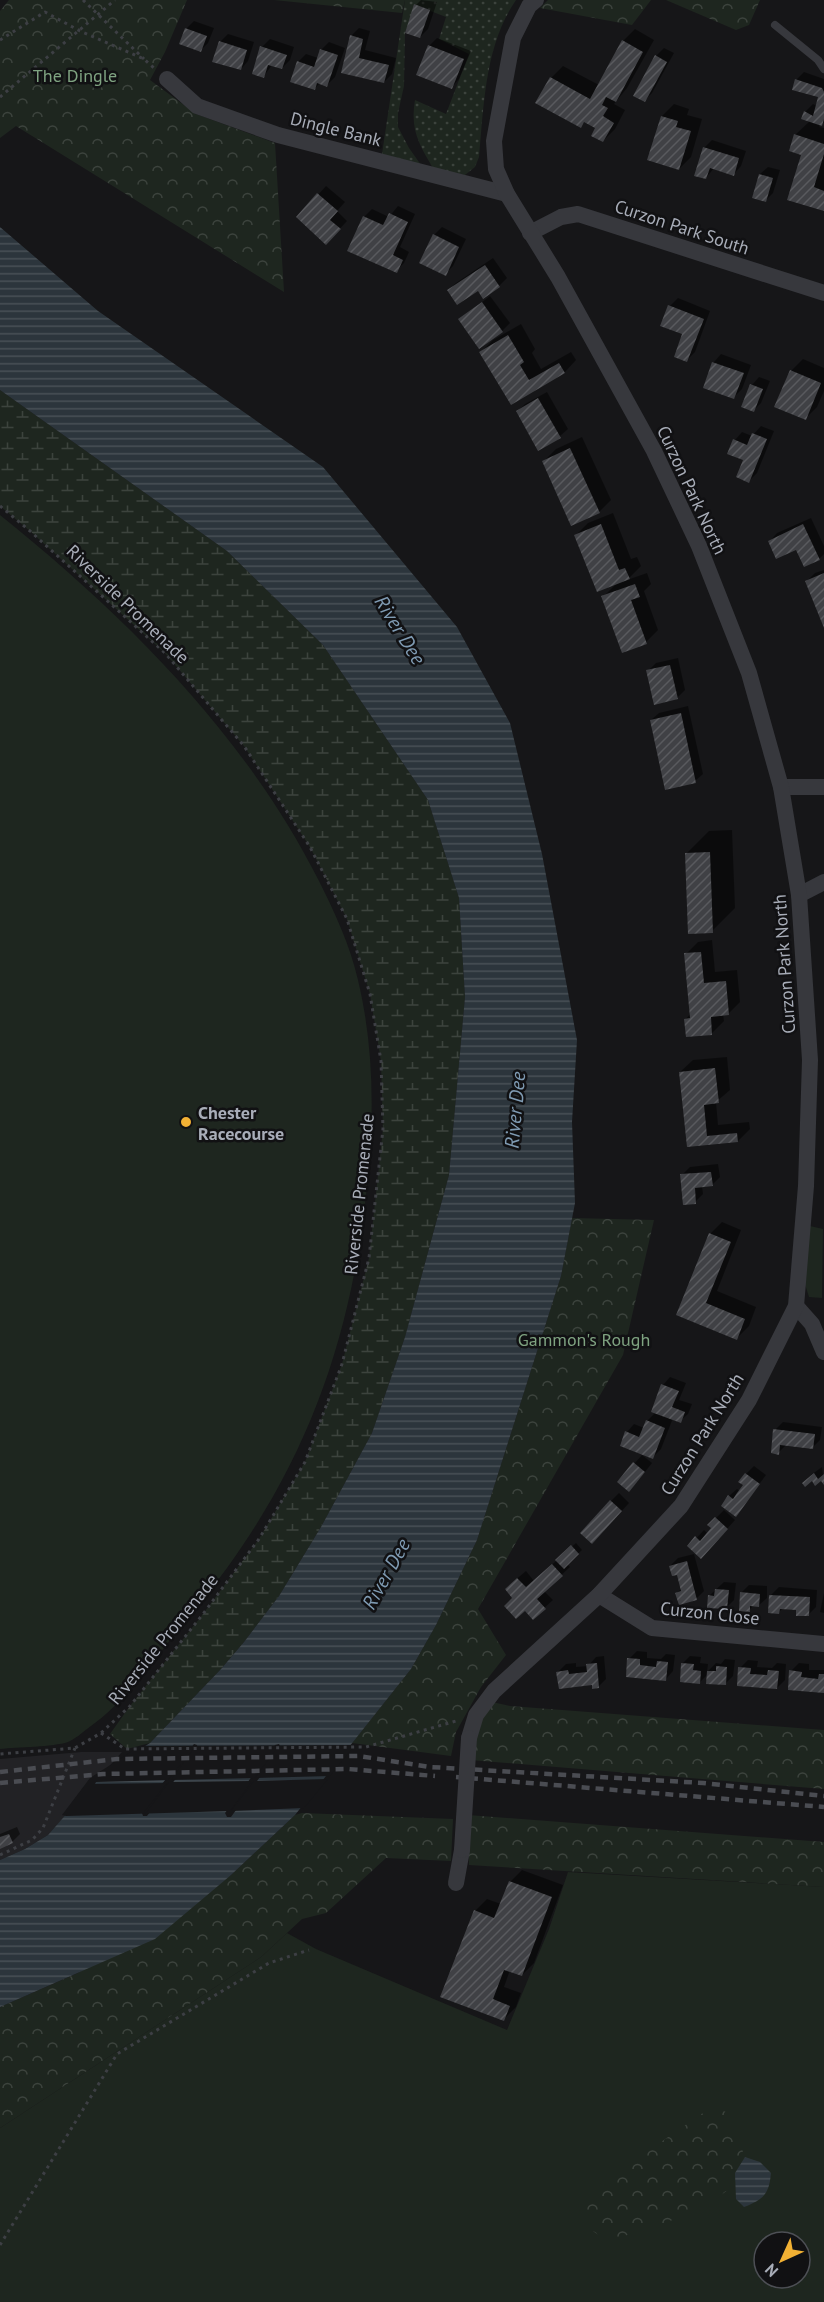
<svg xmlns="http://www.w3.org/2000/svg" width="824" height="2302" font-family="'PT Sans',sans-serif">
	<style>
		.built { fill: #222225 }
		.grass { fill: #1e261f; fill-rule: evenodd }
		.forest { fill: url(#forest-crowns) }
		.wetland { fill: url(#wetland-marsh) }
		.garden { fill: url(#garden-dots) }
		.water { fill: url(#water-rules); fill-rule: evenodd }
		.pier { fill: #161618 }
		.shadow { fill: #0007 }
		.building { fill: url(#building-hatch) }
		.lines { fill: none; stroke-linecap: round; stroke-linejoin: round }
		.path { stroke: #3d3f44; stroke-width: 3; stroke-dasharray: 3 4.5; stroke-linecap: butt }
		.lane { stroke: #37383d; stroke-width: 8 }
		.street { stroke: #37383d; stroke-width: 16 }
		.rail { stroke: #4a4c52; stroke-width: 4.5; stroke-dasharray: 8 6; stroke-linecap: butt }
		.path-bridge { stroke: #3d3f44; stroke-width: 3; stroke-dasharray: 3 4.5; stroke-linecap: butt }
		.street-bridge { stroke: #37383d; stroke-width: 16 }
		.poi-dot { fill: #f2b134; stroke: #111113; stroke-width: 2 }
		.labels { text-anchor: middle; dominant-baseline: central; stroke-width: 5; stroke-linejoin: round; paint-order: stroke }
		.park-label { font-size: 18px; fill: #7fa381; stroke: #111113 }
		.street-label { font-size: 18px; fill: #a8adb8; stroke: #111113 }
		.poi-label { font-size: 18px; font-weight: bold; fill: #a8adb8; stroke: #111113; text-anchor: start }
		.water-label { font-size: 20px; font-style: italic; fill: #7f9bb3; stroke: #111113 }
	</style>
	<defs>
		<pattern id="forest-crowns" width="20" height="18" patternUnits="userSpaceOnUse" patternTransform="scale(1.5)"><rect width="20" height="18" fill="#1e261f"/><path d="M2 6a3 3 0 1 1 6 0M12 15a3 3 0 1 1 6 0" fill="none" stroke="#3c433d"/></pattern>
		<pattern id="wetland-marsh" width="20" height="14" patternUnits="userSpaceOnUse" patternTransform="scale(1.5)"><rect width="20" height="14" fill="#1e261f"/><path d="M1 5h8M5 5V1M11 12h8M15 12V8" fill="none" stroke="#3c433d"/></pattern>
		<pattern id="garden-dots" width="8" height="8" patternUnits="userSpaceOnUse" patternTransform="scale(1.5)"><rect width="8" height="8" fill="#1e261f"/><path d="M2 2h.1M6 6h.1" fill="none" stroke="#3c433d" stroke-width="1.8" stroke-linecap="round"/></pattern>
		<pattern id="water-rules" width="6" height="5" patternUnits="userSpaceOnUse" patternTransform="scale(1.5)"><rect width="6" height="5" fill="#2c353c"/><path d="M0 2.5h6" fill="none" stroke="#485056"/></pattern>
		<pattern id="building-hatch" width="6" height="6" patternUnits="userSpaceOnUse" patternTransform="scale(1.5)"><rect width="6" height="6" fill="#404145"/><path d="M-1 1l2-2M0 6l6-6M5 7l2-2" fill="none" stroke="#595a5e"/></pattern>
	</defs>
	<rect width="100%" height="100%" fill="#161618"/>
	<path class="built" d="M81,1752H122L48,1835L25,1849L0,1860V1759Z"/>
	<g class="grass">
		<path d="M0,515C126,616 246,736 319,881C335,913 350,945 358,980C379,1068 373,1158 359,1246C340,1366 298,1470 227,1568C213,1587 199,1604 184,1622C154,1660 127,1701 87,1729C82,1733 75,1739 68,1742C53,1747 18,1747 0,1749Z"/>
		<path d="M810,1226L823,1229L822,1298L809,1297L803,1278Z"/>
		<path d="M568,1872L824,1887V2302H0V2128L261,1957L287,1933L316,1949L507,2030L549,1929ZM764,2242H800V2278H764Z"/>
	</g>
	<g class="forest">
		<path d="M9,0H187L165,52L150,80L196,114L275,143L284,292L16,126L0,138V11Z"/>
		<path d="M274,0H405L402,13Z"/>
		<path d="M548,0H651L632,25L540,8Z"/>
		<path d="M666,0H760L749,25L736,30Z"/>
		<path d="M572,1218L654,1220L623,1355L478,1609L506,1655L481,1687L456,1732L451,1756L352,1743L411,1669L436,1625L477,1540L561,1276Z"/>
		<path d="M492,1702L510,1706L824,1730V1789L470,1760L474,1720Z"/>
		<path d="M302,1813L453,1819L451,1861L386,1858L326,1913L302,1919L261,1957L0,2128V2007L78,1973L231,1875L295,1815Z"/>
		<path d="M468,1815L824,1842V1887L469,1865Z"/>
		<path d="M713,2106L728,2113L745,2157L735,2173L736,2184L702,2209L654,2227L607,2241L590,2229L584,2213L593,2189Z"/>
	</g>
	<path class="wetland" d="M0,390L227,551L323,645L428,800L459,898L465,997L449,1175L405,1337L372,1433L321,1527L279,1596L244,1642L221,1669L150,1743L127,1749L110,1734L130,1706L203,1614L259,1539L305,1462L342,1364L369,1258L383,1129L381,1061L370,994L347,919L310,847L244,746L165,653L30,531L0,506Z"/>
	<path class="garden" d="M405,0H516C485,45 484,104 479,157L475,167L465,175L434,170C419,144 410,131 415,100L446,114L469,54L439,39L446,17L415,5L405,33L404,86L398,113V127L409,148L421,165L382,154Z"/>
	<g class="water">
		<path d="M0,227L98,311L323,467L457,627L510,723L542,854L577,1040L572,1122L575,1203L561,1276L477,1540L436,1625L411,1669L295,1815L231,1875L155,1939L0,2007V1860L25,1849L48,1835L69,1811L92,1780L150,1743L221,1669L244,1642L279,1596L321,1527L372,1433L405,1337L449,1175L465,997L459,898L428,800L323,645L227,551L0,390ZM194,1744L197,1745L198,1750L147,1816H143L141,1810ZM279,1744L281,1748L231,1817H227L225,1813L275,1745Z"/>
		<path d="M745,2157L760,2162L771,2173C769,2194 764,2199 744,2207L736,2199L735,2173Z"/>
	</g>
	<g class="pier">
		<path d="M355,1745L330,1776L255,1778L278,1747L254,1778L171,1780L195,1747L168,1780L96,1782L95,1784L167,1783L144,1812L146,1813L169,1782L252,1781L230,1811L66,1816L62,1815L90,1778L140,1746Z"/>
		<path d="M328,1779L304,1808L231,1811L254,1781Z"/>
	</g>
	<g class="shadow">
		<path d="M421,0L437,2L428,29L420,37L416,5Z"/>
		<path d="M194,21L214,28L208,43L201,50L186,29Z"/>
		<path d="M359,28L370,31L365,50L396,58L392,74L384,82L343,72L351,36Z"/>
		<path d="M635,29L654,40L627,88L614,104L625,110L615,129L603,141L597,128L585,121L580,126L537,102L551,78L563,66L599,85L623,41Z"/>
		<path d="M228,34L254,42L248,61L241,69L220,42Z"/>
		<path d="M437,38L471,51L459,79L452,87L429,46Z"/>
		<path d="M270,39L294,47L290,60L282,68L272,65L264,76L262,47Z"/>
		<path d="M329,42L345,48L335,77L327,85L320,83L314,89L298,62L306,54L318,58L321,50Z"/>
		<path d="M664,48L674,53L652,93L644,101L656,56Z"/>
		<path d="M804,72L824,79V122L819,127L824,128V210L789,199L803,154L795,135L810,121L805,112L813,104L817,106L820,96L794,89L797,79Z"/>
		<path d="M674,104L689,109L687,115L702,119L691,157L679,169L649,159L662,116Z"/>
		<path d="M712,140L746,151L741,166L734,174L714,168L706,178L704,148Z"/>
		<path d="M768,167L780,170L773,193L765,201L760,174Z"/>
		<path d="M326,186L345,202L337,211L347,221L334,235L298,217Z"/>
		<path d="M398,206L415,214L400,247L409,252L404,263L396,271L364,217L372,209L389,217Z"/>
		<path d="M442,227L466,239L453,266L445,274L434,235Z"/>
		<path d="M493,258L507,278L499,286L448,290L456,283Z"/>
		<path d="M490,296L510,323L502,331L460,319Z"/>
		<path d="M678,298L710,311L695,352L687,360L684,333L670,306Z"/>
		<path d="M521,324L535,349L532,353L541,369L571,352L576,360L565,372L512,403L481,352L493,340Z"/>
		<path d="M721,354L751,365L742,389L734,397L705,387L714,362Z"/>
		<path d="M803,359L824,368V391L817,407L805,419L791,371Z"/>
		<path d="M759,377L770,381L761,403L754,410L752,385Z"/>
		<path d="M547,392L568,429L560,436L517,412L525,404Z"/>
		<path d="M761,426L774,431L757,473L749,481L745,460L735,440L742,432L752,436Z"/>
		<path d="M582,437L611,500L599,512L544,461L556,449Z"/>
		<path d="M613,513L631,559L637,557L641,566L627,580L647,573L651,584L644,591L658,630L646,642L623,651L603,597L617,583L576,535L588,523Z"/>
		<path d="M811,518L824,546V554L819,559L797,548L770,541L777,533Z"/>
		<path d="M824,570V624L807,581L815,573Z"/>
		<path d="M678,658L685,690L677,698L648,671L656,663Z"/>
		<path d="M688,706L703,774L695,781L651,720L659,713Z"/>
		<path d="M732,830L735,908L712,931L686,854L709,831Z"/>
		<path d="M712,940L715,972L737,970L740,1002L728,1014H723L724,1021L712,1033L686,1019L691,1013L686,954L698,942Z"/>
		<path d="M727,1057L730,1090L716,1102L718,1125L749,1122L750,1129L738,1141L688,1146L680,1072L693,1060Z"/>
		<path d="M718,1164L720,1177L712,1185L702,1186L703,1194L695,1202L682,1175L690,1167Z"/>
		<path d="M722,1222L741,1230L717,1291L756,1307L749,1326L737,1338L678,1314L710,1234Z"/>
		<path d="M670,1377L686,1383L679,1400L692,1404L688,1414L680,1421L673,1418L661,1449L653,1457L627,1432L634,1424L644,1428L647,1421L656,1412L663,1385Z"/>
		<path d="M783,1422L822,1427L820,1440L812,1448L786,1445L778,1453L775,1430Z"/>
		<path d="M642,1455L652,1463L637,1482L619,1481Z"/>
		<path d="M754,1466L766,1475L736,1515L729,1496L737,1489L740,1491L745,1485L746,1474Z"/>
		<path d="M822,1467L824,1483L821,1479L816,1484L811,1475Z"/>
		<path d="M619,1493L629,1503L600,1535L611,1501Z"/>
		<path d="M724,1510L735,1520L709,1549L689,1546L704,1530L708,1534L713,1528L709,1525Z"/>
		<path d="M576,1543L582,1550L567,1564L570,1567L544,1591L553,1600L533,1618L514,1598V1581L526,1571L534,1581Z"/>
		<path d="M694,1554L704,1591L696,1599L677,1593L682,1588L678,1573L670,1566L678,1558Z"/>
		<path d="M724,1582L736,1583L734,1600L726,1608L709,1596Z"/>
		<path d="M749,1585L767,1586V1598L759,1605H754L749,1610L741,1593Z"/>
		<path d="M779,1587L817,1590L816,1607L808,1615L798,1608L784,1607L779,1612L771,1595Z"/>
		<path d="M824,1593V1613L820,1612Z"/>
		<path d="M637,1651L647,1652V1658L661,1659L666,1654L675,1655L673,1671L666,1679L629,1659Z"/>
		<path d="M604,1656L606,1679L598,1687L593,1683L558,1672L566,1664L576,1663V1667L588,1666L596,1657Z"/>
		<path d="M690,1656L701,1657L700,1663L708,1664L707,1672L716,1663L721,1664L725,1659L735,1660L733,1676L725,1684L708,1674L699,1683L682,1664Z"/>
		<path d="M748,1660L758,1661L757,1667L772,1668L777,1663L786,1664L785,1680L777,1688L738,1684L740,1668Z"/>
		<path d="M799,1663L809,1664V1670H824V1691L791,1671Z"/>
		<path d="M17,1827L20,1834L12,1842L0,1847V1834Z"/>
		<path d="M522,1870L563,1885L534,1963L522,1975L510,1970L504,1987L521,1993L516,2007L504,2019L442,1996L475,1911L487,1899L501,1904L510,1882Z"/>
	</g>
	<g class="building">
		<path d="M414,4L430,10L420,38L405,33Z"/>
		<path d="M185,28L207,36L201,52L179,44Z"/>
		<path d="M350,35L363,39L359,58L389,65L384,83L341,73Z"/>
		<path d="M622,40L643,52L616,102L606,97L602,105L608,108L603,116L614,123L603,142L591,136L595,128L584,122L581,128L535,103L550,77L590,99Z"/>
		<path d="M219,41L247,50L241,70L212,62Z"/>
		<path d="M428,45L464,59L452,89L416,75Z"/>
		<path d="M260,46L287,55L282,69L268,65L264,78L252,74Z"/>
		<path d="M320,49L338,55L327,87L317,83L315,90L290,82L297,61L314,67Z"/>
		<path d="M655,55L667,62L645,102L633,96Z"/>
		<path d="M795,79L822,88L824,92V119L822,126L801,119L804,111L813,116L818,97L792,90Z"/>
		<path d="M661,116L678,121L676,127L691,131L679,170L647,160Z"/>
		<path d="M794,134L824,144V154L814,187L824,191V211L787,200L801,155L789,151Z"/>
		<path d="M703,147L739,158L734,176L710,168L706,179L694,176Z"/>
		<path d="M759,174L773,178L766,202L752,198Z"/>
		<path d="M317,193L338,211L330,220L341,229L326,245L296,217Z"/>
		<path d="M389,213L408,222L393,255L403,260L397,273L347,251L363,216L383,225Z"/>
		<path d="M433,234L459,247L446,276L419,263Z"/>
		<path d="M485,265L500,287L483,299L478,291L457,305L447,290Z"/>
		<path d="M482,302L503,332L479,349L458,319Z"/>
		<path d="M668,305L704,319L687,362L674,357L682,334L660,326Z"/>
		<path d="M508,335L524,362L520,365L529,380L559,363L565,373L511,405L479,352Z"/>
		<path d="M712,362L744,373L734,399L703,388Z"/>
		<path d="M790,370L821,383L806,420L774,407Z"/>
		<path d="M750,384L763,389L754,412L741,407Z"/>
		<path d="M538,398L561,438L538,451L516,411Z"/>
		<path d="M752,433L767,439L749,483L736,477L743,460L727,454L733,439L747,445Z"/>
		<path d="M570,448L600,513L571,526L542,461Z"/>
		<path d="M601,524L619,570L625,568L630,579L597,592L574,535Z"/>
		<path d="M803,524L820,560L804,567L796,550L776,559L768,541Z"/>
		<path d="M824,573V628L805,581Z"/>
		<path d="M635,584L640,597L631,600L647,644L622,653L601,596Z"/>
		<path d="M670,665L678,699L654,705L646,670Z"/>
		<path d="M681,713L696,783L665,790L650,720Z"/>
		<path d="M710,852L713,933L688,934L685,853Z"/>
		<path d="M701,952L704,983L726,981L729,1015L711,1017L712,1035L686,1037L684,1019L690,1018L684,953Z"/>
		<path d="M715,1068L719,1103L704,1105L707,1136L737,1133L738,1142L687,1147L679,1072Z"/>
		<path d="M711,1172L713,1186L695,1188L696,1204L683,1205L680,1174Z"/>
		<path d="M709,1233L731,1242L706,1303L745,1319L737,1340L676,1315Z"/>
		<path d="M661,1384L679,1391L672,1407L685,1412L681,1423L651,1412Z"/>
		<path d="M646,1420L665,1428L653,1459L620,1446L625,1431L639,1437Z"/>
		<path d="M773,1429L815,1434L813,1449L780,1445L779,1455L771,1453Z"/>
		<path d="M633,1462L645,1472L629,1492L617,1482Z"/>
		<path d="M745,1473L760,1484L736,1517L721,1506L728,1495L733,1499L737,1493L743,1485L738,1482Z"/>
		<path d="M814,1473L818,1479L824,1474V1485L821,1481L815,1486L812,1481L805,1487L802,1483Z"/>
		<path d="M610,1500L622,1511L592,1544L580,1533Z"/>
		<path d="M715,1517L728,1529L701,1559L687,1546L695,1536L700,1541L711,1528L707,1525Z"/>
		<path d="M571,1545L579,1554L564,1569L555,1560Z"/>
		<path d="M687,1561L697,1600L679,1605L675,1593L681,1591L677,1575L672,1576L669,1566Z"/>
		<path d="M552,1564L563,1576L537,1599L546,1609L533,1620L525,1611L516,1619L504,1606L512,1598L505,1589L517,1578L526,1587Z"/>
		<path d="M715,1589L729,1590L727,1609L707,1608L708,1595L714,1596Z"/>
		<path d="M740,1592L760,1594L759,1607L750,1606V1612L739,1611Z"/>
		<path d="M769,1595L810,1597L809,1616H796V1610L780,1609L779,1614L768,1613Z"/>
		<path d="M627,1658L640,1659V1665L656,1667L657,1661L668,1662L666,1681L626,1677Z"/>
		<path d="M597,1663L599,1688L592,1689V1685L559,1689L556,1672L568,1670L569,1674L587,1672L586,1664Z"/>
		<path d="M681,1663L694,1664L693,1670L701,1671L700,1684L680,1682Z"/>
		<path d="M716,1666L727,1667L726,1685L706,1684L707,1671H716Z"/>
		<path d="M738,1667L751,1668L750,1674L767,1675L768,1670L779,1671L777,1689L737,1686Z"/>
		<path d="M789,1670L802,1672L801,1677L818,1679L819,1674H824V1693L788,1690Z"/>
		<path d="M9,1834L13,1843L0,1849V1837Z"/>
		<path d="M509,1881L552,1897L522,1976L504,1970L493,1999L510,2006L504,2021L440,1997L474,1910L494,1918Z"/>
	</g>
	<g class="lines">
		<g class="path">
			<path d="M0,40L45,12L80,31L144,59L154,68"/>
			<path d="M0,97L115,0"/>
			<path d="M0,506L30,531L165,653L244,746L310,847L347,919L370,994L381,1061L383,1129L369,1258L342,1364L305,1462L259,1539L203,1614L130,1706L101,1733L75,1748L0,1754"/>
			<path d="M101,1733L125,1749L366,1747L456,1721"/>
			<path d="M0,1855L32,1840L43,1828L75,1748"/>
			<path d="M0,2245L117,2054L269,1963L309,1950"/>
		</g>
		<path class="lane" d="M775,25L818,60L824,69"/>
		<g class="street">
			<path d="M167,79L197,106L278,135L507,194"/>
			<path d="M530,233L561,217L578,214L824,293"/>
			<path d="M781,787H824"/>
			<path d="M799,895L824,882"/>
			<path d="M796,1306L812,1324L824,1352"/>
			<path d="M599,1595L652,1628L824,1644"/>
			<path d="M469,1738L476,1715L494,1691L599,1595L681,1506L749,1400L796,1306L806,1186L810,1060L799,895L781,787L749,673L699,546L654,451L558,277L507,194L496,169L494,141L513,38L529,6L536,0"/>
			<path d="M456,1883L462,1850"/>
		</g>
		<g class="rail">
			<path d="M0,1772L117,1759L359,1756L430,1767L703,1783L824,1796"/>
			<path d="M456,1777L824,1807"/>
			<path d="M0,1783L103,1774L348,1769L435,1776"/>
		</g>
		<path class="path-bridge" d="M83,0L144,59"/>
		<path class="street-bridge" d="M462,1850L469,1738"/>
	</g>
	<circle class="poi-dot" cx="186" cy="1122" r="6"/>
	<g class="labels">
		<g class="park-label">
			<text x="75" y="75">The Dingle</text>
			<text x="584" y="1339">Gammon's Rough</text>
		</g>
		<g class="street-label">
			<text transform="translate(336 129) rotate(14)">Dingle Bank</text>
			<text transform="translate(682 227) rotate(18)">Curzon Park South</text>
			<text transform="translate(692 490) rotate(65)">Curzon Park North</text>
			<text transform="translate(128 604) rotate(44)">Riverside Promenade</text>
			<text transform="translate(784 964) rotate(-94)">Curzon Park North</text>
			<text transform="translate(359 1194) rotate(-84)">Riverside Promenade</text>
			<text transform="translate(702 1434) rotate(-58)">Curzon Park North</text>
			<text transform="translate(710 1613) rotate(6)">Curzon Close</text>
			<text transform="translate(163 1639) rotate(-51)">Riverside Promenade</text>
		</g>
		<g class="poi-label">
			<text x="198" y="1112">Chester<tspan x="198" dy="21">Racecourse</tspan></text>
		</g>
		<g class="water-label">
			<text transform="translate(400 630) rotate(58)">River Dee</text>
			<text transform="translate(515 1110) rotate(-85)">River Dee</text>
			<text transform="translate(386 1574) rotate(-61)">River Dee</text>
		</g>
	</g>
	<g transform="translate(782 2260) rotate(225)"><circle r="28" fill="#111113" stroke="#4d4f55" stroke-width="1.5"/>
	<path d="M0-4.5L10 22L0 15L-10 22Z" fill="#f2b134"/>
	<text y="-9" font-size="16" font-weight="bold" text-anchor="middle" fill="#a8adb8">N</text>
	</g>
</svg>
